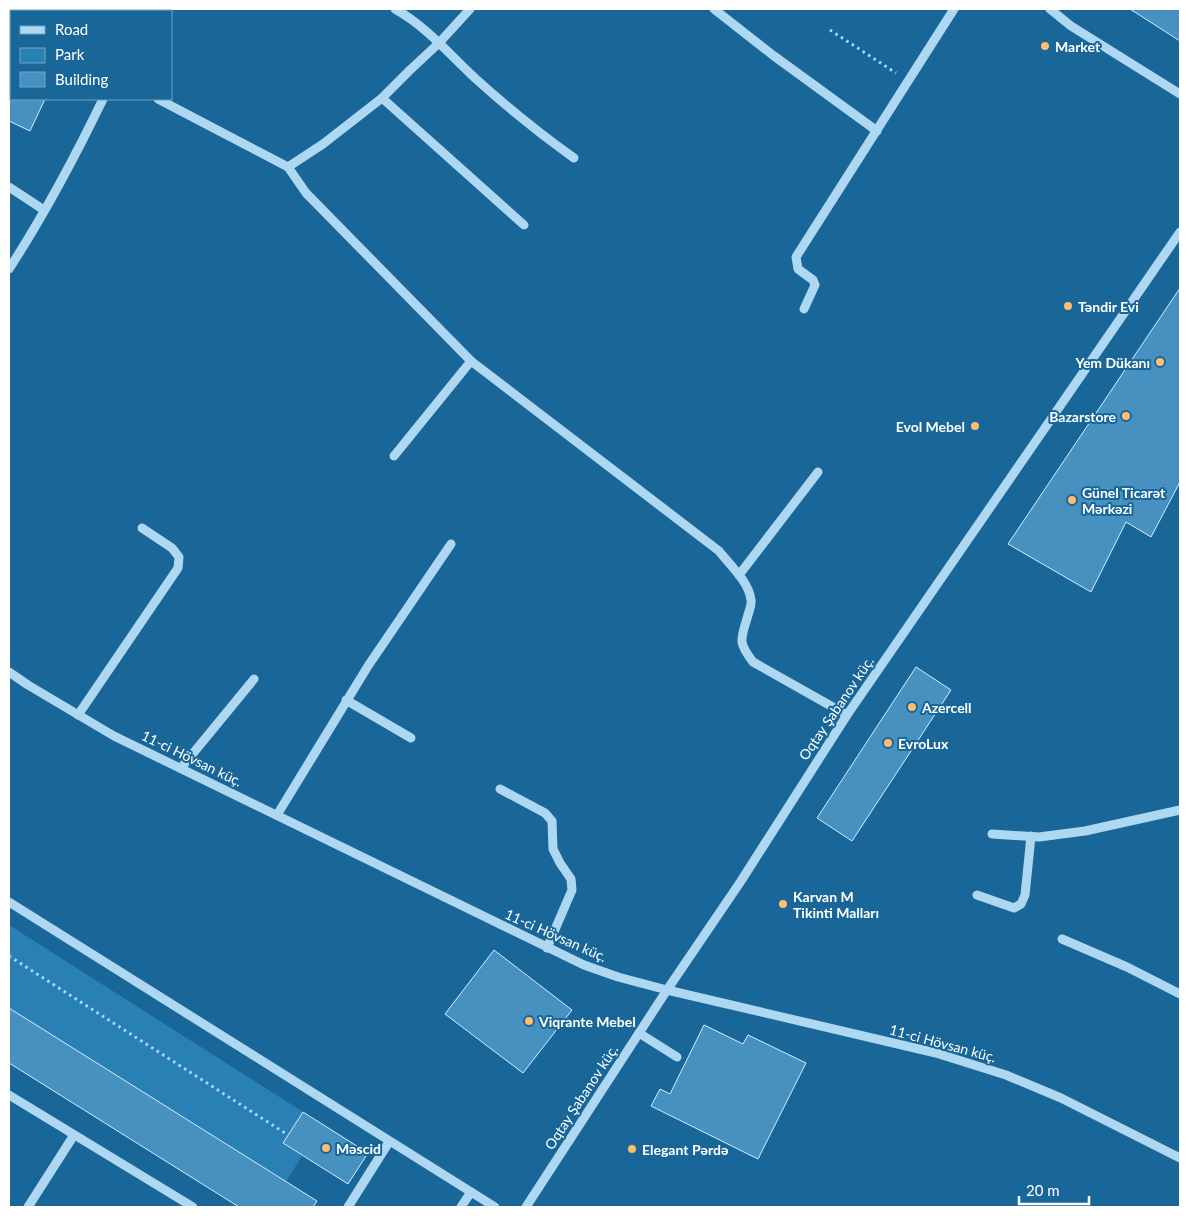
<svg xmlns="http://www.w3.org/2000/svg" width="1189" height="1216" font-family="Lato,sans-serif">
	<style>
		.green { fill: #2980b5 }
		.building { fill: #4691c0; stroke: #d5edfc }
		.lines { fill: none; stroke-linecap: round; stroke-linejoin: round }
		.path { stroke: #aed7f1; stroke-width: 3; stroke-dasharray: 2.5 4; stroke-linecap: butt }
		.minor { stroke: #aed7f1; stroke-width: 9 }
		.poi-dot { fill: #ffbd6e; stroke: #196698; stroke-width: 2 }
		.labels { text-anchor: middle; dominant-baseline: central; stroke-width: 4; stroke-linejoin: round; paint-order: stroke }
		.poi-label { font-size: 14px; font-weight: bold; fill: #fff; stroke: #196698; text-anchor: start }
		.street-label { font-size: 14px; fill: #fff; stroke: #196698 }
	</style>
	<rect width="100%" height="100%" fill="#196698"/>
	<path class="green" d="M9,925L303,1112L283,1143L302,1156L286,1182L9,1008Z"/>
	<g class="building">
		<path d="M9,9H23L22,11H11V34L9,39Z"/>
		<path d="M63,9H86L84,11H68Z"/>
		<path d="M1130,9H1180V41Z"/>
		<path d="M9,65L11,66V99H45L30,131L9,121Z"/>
		<path d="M1180,288V482L1151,537L1126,522L1091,592L1008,544Z"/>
		<path d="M916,667L951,690L852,841L817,818Z"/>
		<path d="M494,950L572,1010L523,1073L445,1014Z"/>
		<path d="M9,1008L317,1201L313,1207H239L9,1063Z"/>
		<path d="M704,1025L743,1044L748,1035L806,1063L758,1159L651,1106L660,1089L670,1094Z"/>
		<path d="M303,1112L368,1153L348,1184L283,1143Z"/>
	</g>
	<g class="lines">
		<g class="path">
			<path d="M830,30L896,73"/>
			<path d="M9,956L288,1135"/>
		</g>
		<g class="minor">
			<path d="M395,9C426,26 450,55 476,79C507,107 539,133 574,158"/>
			<path d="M714,9L774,56L877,131"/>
			<path d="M1050,9L1071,26L1180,94"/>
			<path d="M143,11L144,9"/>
			<path d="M382,98L524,225"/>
			<path d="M158,99L288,167L323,144L382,98L410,70L439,43L470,9"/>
			<path d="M288,167L306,193L471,361L719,551C730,565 749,582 751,600C752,605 749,611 748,615C741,640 737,641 753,662L847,715"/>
			<path d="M9,187L44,210"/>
			<path d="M9,269C44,215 75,157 103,99"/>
			<path d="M804,309L815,285L813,280L798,269L796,257L954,9"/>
			<path d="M394,456L471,361"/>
			<path d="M739,575L818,472"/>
			<path d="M9,672L28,685L114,736L584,965L618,977L667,990L936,1053L1006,1075L1061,1098L1180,1158"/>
			<path d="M346,700L411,738"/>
			<path d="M78,715L178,568L179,557L172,548L142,528"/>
			<path d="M181,768L254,679"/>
			<path d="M500,789L545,813L552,821L553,849L560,863L571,879L572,890L547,948"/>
			<path d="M277,815L368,666L451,544"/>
			<path d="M992,834L1039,837L1085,831L1180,810"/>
			<path d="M977,895L1014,908L1021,904L1025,895L1031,836"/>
			<path d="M9,902L495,1207"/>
			<path d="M1062,939L1127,967L1180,994"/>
			<path d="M639,1033L677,1057"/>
			<path d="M9,1095L193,1207"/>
			<path d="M28,1207L74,1135"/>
			<path d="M348,1207L389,1142"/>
			<path d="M461,1207L471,1192"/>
			<path d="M526,1207L667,990L741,881L847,715L1180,232"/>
		</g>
	</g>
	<g class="poi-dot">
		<circle cx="1045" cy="46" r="5"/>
		<circle cx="1068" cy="306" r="5"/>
		<circle cx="1160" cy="362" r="5"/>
		<circle cx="1126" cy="416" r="5"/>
		<circle cx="975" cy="426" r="5"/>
		<circle cx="1072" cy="500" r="5"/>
		<circle cx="912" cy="707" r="5"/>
		<circle cx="888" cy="743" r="5"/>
		<circle cx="783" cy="904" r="5"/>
		<circle cx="529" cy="1021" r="5"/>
		<circle cx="326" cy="1148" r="5"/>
		<circle cx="632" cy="1149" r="5"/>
	</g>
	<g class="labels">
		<g class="poi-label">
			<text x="1055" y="46">Market</text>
			<text x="1078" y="306">Təndir Evi</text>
			<text x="1150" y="362" text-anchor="end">Yem Dükanı</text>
			<text x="1116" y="416" text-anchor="end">Bazarstore</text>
			<text x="965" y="426" text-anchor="end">Evol Mebel</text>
			<text x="1082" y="492">Günel Ticarət<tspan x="1082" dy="16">Mərkəzi</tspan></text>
			<text x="922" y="707">Azercell</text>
			<text x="898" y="743">EvroLux</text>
			<text x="793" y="896">Karvan M<tspan x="793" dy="16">Tikinti Malları</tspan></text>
			<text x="539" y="1021">Viqrante Mebel</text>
			<text x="336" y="1148">Məscid</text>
			<text x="642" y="1149">Elegant Pərdə</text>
		</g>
		<g class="street-label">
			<text transform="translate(836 708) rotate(-56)">Oqtay Şabanov küç.</text>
			<text transform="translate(192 758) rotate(26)">11-ci Hövsan küç.</text>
			<text transform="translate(556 935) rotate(24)">11-ci Hövsan küç.</text>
			<text transform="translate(943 1043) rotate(15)">11-ci Hövsan küç.</text>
			<text transform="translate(581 1097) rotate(-57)">Oqtay Şabanov küç.</text>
		</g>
	</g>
	<rect width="1189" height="1216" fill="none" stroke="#ffffff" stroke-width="20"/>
	<rect x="10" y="10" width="162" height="90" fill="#196698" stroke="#75a3c1"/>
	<rect x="20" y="26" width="25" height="8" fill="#aed7f1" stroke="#75a3c1"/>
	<text x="55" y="35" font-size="15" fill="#ffffff">Road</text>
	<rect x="20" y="48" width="25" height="15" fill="#2980b5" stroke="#75a3c1"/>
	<text x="55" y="60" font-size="15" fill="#ffffff">Park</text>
	<rect x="20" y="72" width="25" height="15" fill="#4691c0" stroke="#75a3c1"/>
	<text x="55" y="85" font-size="15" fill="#ffffff">Building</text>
	<path d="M1019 1196v8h70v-8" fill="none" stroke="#ffffff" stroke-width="2.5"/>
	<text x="1026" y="1196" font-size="15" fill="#ffffff" stroke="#196698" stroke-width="4" paint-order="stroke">20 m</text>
</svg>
